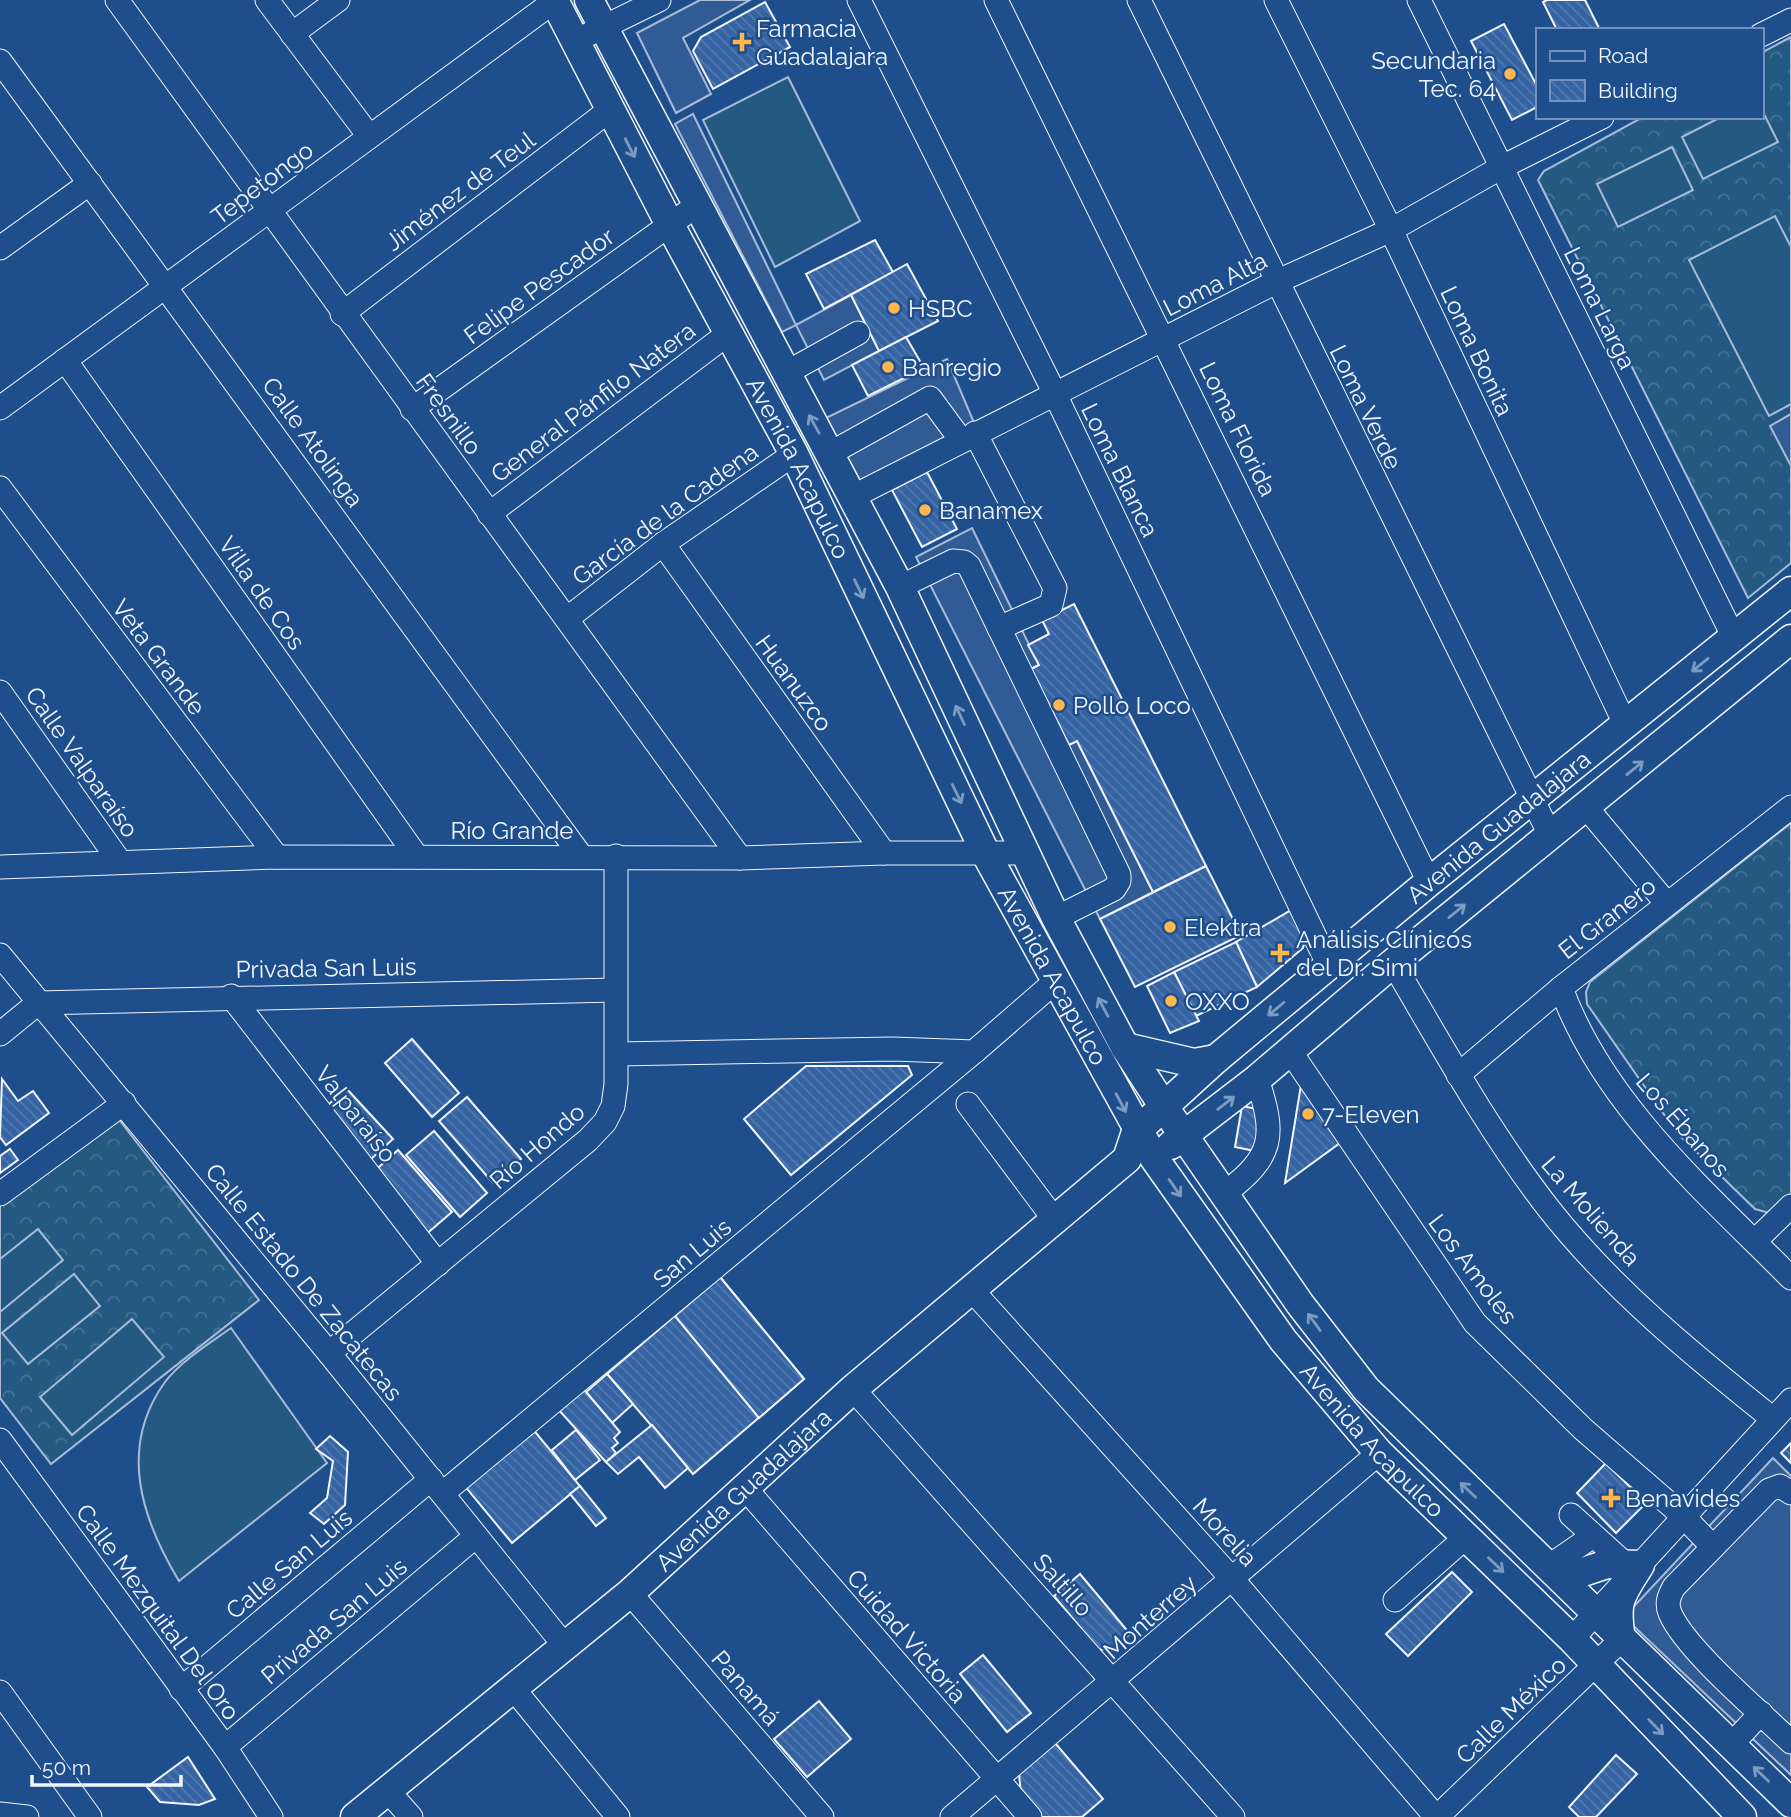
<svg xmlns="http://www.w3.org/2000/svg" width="1791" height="1817" font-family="Raleway,sans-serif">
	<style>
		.forest { fill: url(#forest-crowns); stroke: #a8bbd7; stroke-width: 2 }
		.garden { fill: #245a82; stroke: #a8bbd7; stroke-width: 2 }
		.parking { fill: #305b95; stroke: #a8bbd7; stroke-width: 2 }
		.building { fill: url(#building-back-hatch); stroke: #f2f6ff; stroke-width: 2 }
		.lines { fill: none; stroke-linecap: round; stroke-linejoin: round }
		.minor-casing { stroke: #f2f6ff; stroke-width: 25 }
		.major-casing { stroke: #f2f6ff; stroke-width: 31 }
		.minor { stroke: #1f4e8c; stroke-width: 23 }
		.major { stroke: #1f4e8c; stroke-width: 28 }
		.oneway { stroke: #7e9ac0 }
		.poi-dot { fill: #ffb74d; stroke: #1f4e8c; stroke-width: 2.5 }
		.labels { text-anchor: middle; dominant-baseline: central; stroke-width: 5; stroke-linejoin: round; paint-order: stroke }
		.poi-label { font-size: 24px; fill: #f2f6ff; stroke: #1f4e8c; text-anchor: start }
		.street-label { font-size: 24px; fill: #f2f6ff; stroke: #1f4e8c }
	</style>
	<defs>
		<pattern id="forest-crowns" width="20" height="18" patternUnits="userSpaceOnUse" patternTransform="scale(1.75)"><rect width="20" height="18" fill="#245a82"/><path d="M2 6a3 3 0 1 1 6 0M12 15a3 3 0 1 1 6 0" fill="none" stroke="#447295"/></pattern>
		<pattern id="building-back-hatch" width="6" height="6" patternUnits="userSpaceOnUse" patternTransform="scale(1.75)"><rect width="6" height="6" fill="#3563a3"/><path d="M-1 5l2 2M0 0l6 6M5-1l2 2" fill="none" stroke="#537ab1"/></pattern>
	</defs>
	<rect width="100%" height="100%" fill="#1f4e8c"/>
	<g class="forest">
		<path d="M1791,37V563L1748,598L1538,180L1544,171L1643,117H1761V53Z"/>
		<path d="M1791,823V1195L1773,1214L1755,1209L1677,1133L1587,1004L1586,992L1590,982Z"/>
		<path d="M117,1117L259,1300L51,1464L0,1398V1205Z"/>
	</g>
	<g class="garden">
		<path d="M788,77L860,221L775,267L703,120Z"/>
		<path d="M1761,108L1778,142L1703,179L1682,137L1721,117H1761Z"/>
		<path d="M1672,147L1693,190L1618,227L1597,184Z"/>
		<path d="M1775,216L1791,247V404L1769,416L1689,260Z"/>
		<path d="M38,1229L63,1260L0,1312V1259Z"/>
		<path d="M74,1274L100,1306L28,1364L2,1333Z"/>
		<path d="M132,1319L164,1357L72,1435L40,1397Z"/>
		<path d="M231,1328L327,1463L179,1581C141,1518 118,1447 165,1382C181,1361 210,1343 231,1328Z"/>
	</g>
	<g class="parking">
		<path d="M700,0H750L683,38L711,94L676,113L637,33Z"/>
		<path d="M693,114L796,325L851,295L879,351L824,380L796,325L782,332L675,124Z"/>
		<path d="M947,359L975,425L859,482L826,418Z"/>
		<path d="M1791,414V466L1770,426Z"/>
		<path d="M972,528L1039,665L1031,669L1069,745L1077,741L1153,892L1100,919L916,557Z"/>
		<path d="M1773,1458L1791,1476V1775L1624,1617Z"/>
	</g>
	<g class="building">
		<path d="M1547,0H1585L1600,30H1557L1543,2Z"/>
		<path d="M765,2L790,47L713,89L693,51L701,37Z"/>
		<path d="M1504,24L1537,86V107L1512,120L1471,41Z"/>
		<path d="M875,240L893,272L824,309L806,274Z"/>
		<path d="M907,264L938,321L879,351L851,295Z"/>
		<path d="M906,337L924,368L868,396L852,365Z"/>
		<path d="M927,472L957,529L922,547L892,490Z"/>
		<path d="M1074,604L1206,866L1153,892L1077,741L1069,745L1031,669L1039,665L1028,645L1049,634L1042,620Z"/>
		<path d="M1206,866L1241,935L1135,987L1100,919Z"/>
		<path d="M1293,909L1306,935L1303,948L1257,987L1236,942Z"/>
		<path d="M1236,942L1257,987L1196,1016L1174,972Z"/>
		<path d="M1174,972L1199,1021L1170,1033L1147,986Z"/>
		<path d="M412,1039L459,1093L432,1117L385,1063Z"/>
		<path d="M806,1066H908L912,1075L791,1175L744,1119Z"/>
		<path d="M2,1079L18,1101L33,1091L49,1113L6,1145L0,1137Z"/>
		<path d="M1301,1085L1340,1143L1285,1183Z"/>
		<path d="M346,1088L393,1139L370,1160L323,1110Z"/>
		<path d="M467,1097L521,1159L493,1183L439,1121Z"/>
		<path d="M1242,1106L1262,1110L1255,1151L1235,1147Z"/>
		<path d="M434,1131L487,1193L460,1217L406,1155Z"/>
		<path d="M10,1149L18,1160L0,1173V1156Z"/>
		<path d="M398,1150L452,1212L424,1236L371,1174Z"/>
		<path d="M720,1277L804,1379L693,1474L607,1374Z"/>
		<path d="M720,1277L804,1379L759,1418L675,1316Z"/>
		<path d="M607,1374L633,1404L612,1423L586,1392Z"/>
		<path d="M581,1386L620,1432L614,1438L618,1443L612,1448L616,1453L606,1462L555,1406Z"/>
		<path d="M652,1425L688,1468L665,1488L639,1457L618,1474L606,1462Z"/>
		<path d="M531,1427L580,1486L512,1543L463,1484Z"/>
		<path d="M576,1430L600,1460L575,1480L552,1450Z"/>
		<path d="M330,1436L348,1452L345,1505L324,1524L310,1513L327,1498L333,1461L316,1449Z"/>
		<path d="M1791,1443V1463L1781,1453Z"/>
		<path d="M1606,1463L1646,1503L1616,1533L1577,1493Z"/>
		<path d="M580,1486L606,1518L596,1526L570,1494Z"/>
		<path d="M1452,1572L1472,1592L1408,1656L1386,1634Z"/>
		<path d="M1080,1574L1130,1634L1110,1651L1098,1649L1054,1596Z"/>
		<path d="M983,1655L1031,1713L1007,1732L960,1674Z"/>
		<path d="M819,1701L851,1739L807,1777L774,1739Z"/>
		<path d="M1055,1743L1103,1799L1082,1817H1040L1021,1794L1019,1774Z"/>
		<path d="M1616,1755L1637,1774L1596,1817H1579L1569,1807Z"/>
		<path d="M188,1757L215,1799L199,1805L160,1802L147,1787Z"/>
	</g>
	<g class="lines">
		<defs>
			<g id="minor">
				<path d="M117,0L740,858"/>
				<path d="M267,0L369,136"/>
				<path d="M859,0L1054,392L1329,966"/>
				<path d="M996,0L1429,882"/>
				<path d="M1139,0L1550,835"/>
				<path d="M1276,0L1391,230L1626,726"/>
				<path d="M1419,0L1734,638"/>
				<path d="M292,34L338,0"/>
				<path d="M1761,35L1791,20"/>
				<path d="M575,41L659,0"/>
				<path d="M0,61L581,856"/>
				<path d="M0,248L90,183"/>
				<path d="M342,314L611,109"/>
				<path d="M65,360L417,857"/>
				<path d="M786,373L858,333"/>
				<path d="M0,408L556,0"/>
				<path d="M412,409L696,206"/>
				<path d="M975,433L1055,588L1051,605L999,628"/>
				<path d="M829,454L930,398L961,440"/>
				<path d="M0,488L277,857"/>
				<path d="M852,497L1276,282L1391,230L1502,167L1602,117"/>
				<path d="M489,514L729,333"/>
				<path d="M663,544L884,853"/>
				<path d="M900,587L953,561L964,562L969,566L1119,875V881L1114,889L1056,918"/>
				<path d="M568,618L663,544L794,454"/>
				<path d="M0,692L120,862"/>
				<path d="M1586,807L1667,904"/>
				<path d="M0,867L277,857L740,858L884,853H1025"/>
				<path d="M0,955L329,1353L564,1645"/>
				<path d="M1393,963C1442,1046 1489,1132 1549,1209C1612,1289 1694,1356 1773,1419"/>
				<path d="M1561,988C1604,1105 1705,1191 1791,1278"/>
				<path d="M231,996L438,1264"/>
				<path d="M0,1034L38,1003L615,990"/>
				<path d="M1290,1051L1475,1323L1583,1429L1682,1515L1713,1547"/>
				<path d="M617,1054L893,1049L974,1052L1057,980"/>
				<path d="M1458,1075L1561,988L1791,807"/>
				<path d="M968,1104L1054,1219"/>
				<path d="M1225,1193C1274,1156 1276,1136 1257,1079"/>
				<path d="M0,1194L124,1103"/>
				<path d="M1755,1241L1791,1206"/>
				<path d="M970,1288L1233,1580L1436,1817"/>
				<path d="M329,1353L588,1140L605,1122L613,1106L616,1084V856"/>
				<path d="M853,1389L1233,1817"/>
				<path d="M0,1440L225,1747L271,1817"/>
				<path d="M745,1488L1030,1817"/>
				<path d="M443,1493L974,1052"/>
				<path d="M1791,1493L1780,1486L1769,1490L1674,1587C1669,1596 1666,1603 1670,1613C1685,1649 1760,1712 1791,1742"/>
				<path d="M1571,1515L1623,1562"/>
				<path d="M1548,1567L1593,1536"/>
				<path d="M630,1593L822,1817"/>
				<path d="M1395,1600L1466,1537"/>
				<path d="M1572,1639L1791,1400"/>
				<path d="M513,1688L618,1817"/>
				<path d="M181,1689L431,1479"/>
				<path d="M0,1692L90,1817"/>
				<path d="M1731,1745L1761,1713"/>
				<path d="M225,1747L476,1536"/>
				<path d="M388,1791L411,1817"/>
				<path d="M0,1814L27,1817"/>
				<path d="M952,1817L1379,1453"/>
				<path d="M1437,1817L1621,1640"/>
			</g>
			<g id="major">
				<path id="s1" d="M554,0L670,225L794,454L986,854L1154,1158L1283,1340L1379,1453L1572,1639L1742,1817"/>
				<path d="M589,0L900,587L1056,918L1125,1047L1164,1107L1300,1304L1366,1389L1791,1803"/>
				<path d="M1125,1047L1194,1063L1216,1059"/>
				<path d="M1171,1145L1257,1079L1393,963L1791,639"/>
				<path d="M1562,1579L1607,1564L1640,1565C1619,1598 1615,1601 1621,1640"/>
				<path id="s2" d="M355,1817L630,1593L853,1389L1127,1159L1136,1132L1216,1059L1429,882L1791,591"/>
			</g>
		</defs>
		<use href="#minor" class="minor-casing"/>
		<use href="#major" class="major-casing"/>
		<use href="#minor" class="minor"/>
		<use href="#major" class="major"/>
	</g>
	<defs><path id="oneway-shaft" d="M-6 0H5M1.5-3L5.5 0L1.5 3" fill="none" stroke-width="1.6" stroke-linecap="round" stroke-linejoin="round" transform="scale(1.75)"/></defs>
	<g class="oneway">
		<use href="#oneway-shaft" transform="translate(630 148) rotate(63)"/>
		<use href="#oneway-shaft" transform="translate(814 424) rotate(-119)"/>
		<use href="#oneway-shaft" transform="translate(859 589) rotate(64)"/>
		<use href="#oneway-shaft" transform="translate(1700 665) rotate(141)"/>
		<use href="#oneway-shaft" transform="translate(960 715) rotate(-115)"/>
		<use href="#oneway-shaft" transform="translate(1635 768) rotate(-39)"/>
		<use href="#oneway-shaft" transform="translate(957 794) rotate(64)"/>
		<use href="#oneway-shaft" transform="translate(1457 911) rotate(-39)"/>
		<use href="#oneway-shaft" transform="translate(1103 1007) rotate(-118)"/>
		<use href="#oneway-shaft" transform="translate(1276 1009) rotate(140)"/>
		<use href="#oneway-shaft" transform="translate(1121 1103) rotate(62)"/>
		<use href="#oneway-shaft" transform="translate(1226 1103) rotate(-38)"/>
		<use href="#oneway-shaft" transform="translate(1175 1188) rotate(55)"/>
		<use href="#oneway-shaft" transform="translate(1314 1322) rotate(-126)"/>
		<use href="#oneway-shaft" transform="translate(1468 1490) rotate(-136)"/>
		<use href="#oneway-shaft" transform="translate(1496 1565) rotate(44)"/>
		<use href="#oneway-shaft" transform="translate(1656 1727) rotate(46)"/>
		<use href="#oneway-shaft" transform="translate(1761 1774) rotate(-136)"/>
	</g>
	<g class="poi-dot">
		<path d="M738.5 31.5h7v7h7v7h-7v7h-7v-7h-7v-7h7z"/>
		<circle cx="1510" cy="74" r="7"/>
		<circle cx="894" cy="308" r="7"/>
		<circle cx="888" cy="367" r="7"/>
		<circle cx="925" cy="510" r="7"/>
		<circle cx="1059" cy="705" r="7"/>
		<circle cx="1170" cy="927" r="7"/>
		<path d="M1276.5 942.5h7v7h7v7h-7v7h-7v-7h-7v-7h7z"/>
		<circle cx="1171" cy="1001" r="7"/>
		<circle cx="1308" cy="1114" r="7"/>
		<path d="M1607.5 1487.5h7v7h7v7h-7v7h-7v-7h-7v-7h7z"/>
	</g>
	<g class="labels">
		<g class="poi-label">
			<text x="756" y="28">Farmacia<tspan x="756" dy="28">Guadalajara</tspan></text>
			<text x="1496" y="60" text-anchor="end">Secundaria<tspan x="1496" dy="28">Tec. 64</tspan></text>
			<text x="908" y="308">HSBC</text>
			<text x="902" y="367">Banregio</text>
			<text x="939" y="510">Banamex</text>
			<text x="1073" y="705">Pollo Loco</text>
			<text x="1184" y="927">Elektra</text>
			<text x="1296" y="939">Análisis Clínicos<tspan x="1296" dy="28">del Dr. Simi</tspan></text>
			<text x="1185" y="1001">OXXO</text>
			<text x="1322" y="1114">7-Eleven</text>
			<text x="1625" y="1498">Benavides</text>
		</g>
		<g class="street-label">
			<text transform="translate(262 183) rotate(-37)">Tepetongo</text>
			<text transform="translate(460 191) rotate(-37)">Jiménez de Teul</text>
			<text transform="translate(1215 284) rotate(-27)">Loma Alta</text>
			<text transform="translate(539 286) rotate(-36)">Felipe Pescador</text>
			<text transform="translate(1600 308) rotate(64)">Loma Larga</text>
			<text transform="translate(1477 351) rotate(65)">Loma Bonita</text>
			<text transform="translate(593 402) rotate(-37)">General Pánfilo Natera</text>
			<text transform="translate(1366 407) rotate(64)">Loma Verde</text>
			<text transform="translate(449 414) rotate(54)">Fresnillo</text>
			<text transform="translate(1238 429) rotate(64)">Loma Florida</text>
			<text transform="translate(313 442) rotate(54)">Calle Atolinga</text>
			<text stroke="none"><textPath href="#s1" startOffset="528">Avenida Acapulco</textPath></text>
			<text transform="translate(1120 470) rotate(64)">Loma Blanca</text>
			<text transform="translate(665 514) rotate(-36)">García de la Cadena</text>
			<text transform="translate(262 593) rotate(55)">Villa de Cos</text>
			<text transform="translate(159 657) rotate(53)">Veta Grande</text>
			<text transform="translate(794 683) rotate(54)">Huanuzco</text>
			<text transform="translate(82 762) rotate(55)">Calle Valparaíso</text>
			<text stroke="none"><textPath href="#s2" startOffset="1517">Avenida Guadalajara</textPath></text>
			<text x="512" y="830">Río Grande</text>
			<text transform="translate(1607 918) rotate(-38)">El Granero</text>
			<text transform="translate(326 968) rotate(-1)">Privada San Luis</text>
			<text stroke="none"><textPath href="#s1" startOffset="1096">Avenida Acapulco</textPath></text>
			<text transform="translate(356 1114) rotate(52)">Valparaíso</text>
			<text transform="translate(1683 1125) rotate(49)">Los Ébanos</text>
			<text transform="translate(537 1146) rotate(-41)">Río Hondo</text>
			<text transform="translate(1591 1211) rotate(49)">La Molienda</text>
			<text transform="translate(692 1253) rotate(-40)">San Luis</text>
			<text transform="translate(1473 1269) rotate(53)">Los Amoles</text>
			<text transform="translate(304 1282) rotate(51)">Calle Estado De Zacatecas</text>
			<text stroke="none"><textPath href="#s1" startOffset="1662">Avenida Acapulco</textPath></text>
			<text stroke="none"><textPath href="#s2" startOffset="508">Avenida Guadalajara</textPath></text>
			<text transform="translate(1225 1532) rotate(48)">Morelia</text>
			<text transform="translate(289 1564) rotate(-40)">Calle San Luis</text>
			<text transform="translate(1063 1585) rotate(48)">Saltillo</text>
			<text transform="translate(158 1612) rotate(54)">Calle Mezquital Del Oro</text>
			<text transform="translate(1150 1617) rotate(-41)">Monterrey</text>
			<text transform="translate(334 1621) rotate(-40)">Privada San Luis</text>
			<text transform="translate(907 1636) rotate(49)">Cuidad Victoria</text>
			<text transform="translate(746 1688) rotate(49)">Panamá</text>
			<text transform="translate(1511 1710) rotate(-44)">Calle México</text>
		</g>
	</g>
	<rect x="1536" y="28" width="228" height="91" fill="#1f4e8c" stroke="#7391ba" stroke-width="2"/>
	<rect x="1550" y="51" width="35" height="10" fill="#1f4e8c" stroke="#7391ba" stroke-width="2"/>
	<text x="1598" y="63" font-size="21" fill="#f2f6ff">Road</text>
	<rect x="1550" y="80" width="35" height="21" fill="url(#building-back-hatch)" stroke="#7391ba" stroke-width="2"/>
	<text x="1598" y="98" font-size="21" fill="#f2f6ff">Building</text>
	<path d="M32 1775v10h149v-10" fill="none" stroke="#f2f6ff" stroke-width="3.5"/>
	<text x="42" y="1775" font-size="21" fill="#f2f6ff" stroke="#1f4e8c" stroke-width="5" paint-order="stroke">50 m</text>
</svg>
